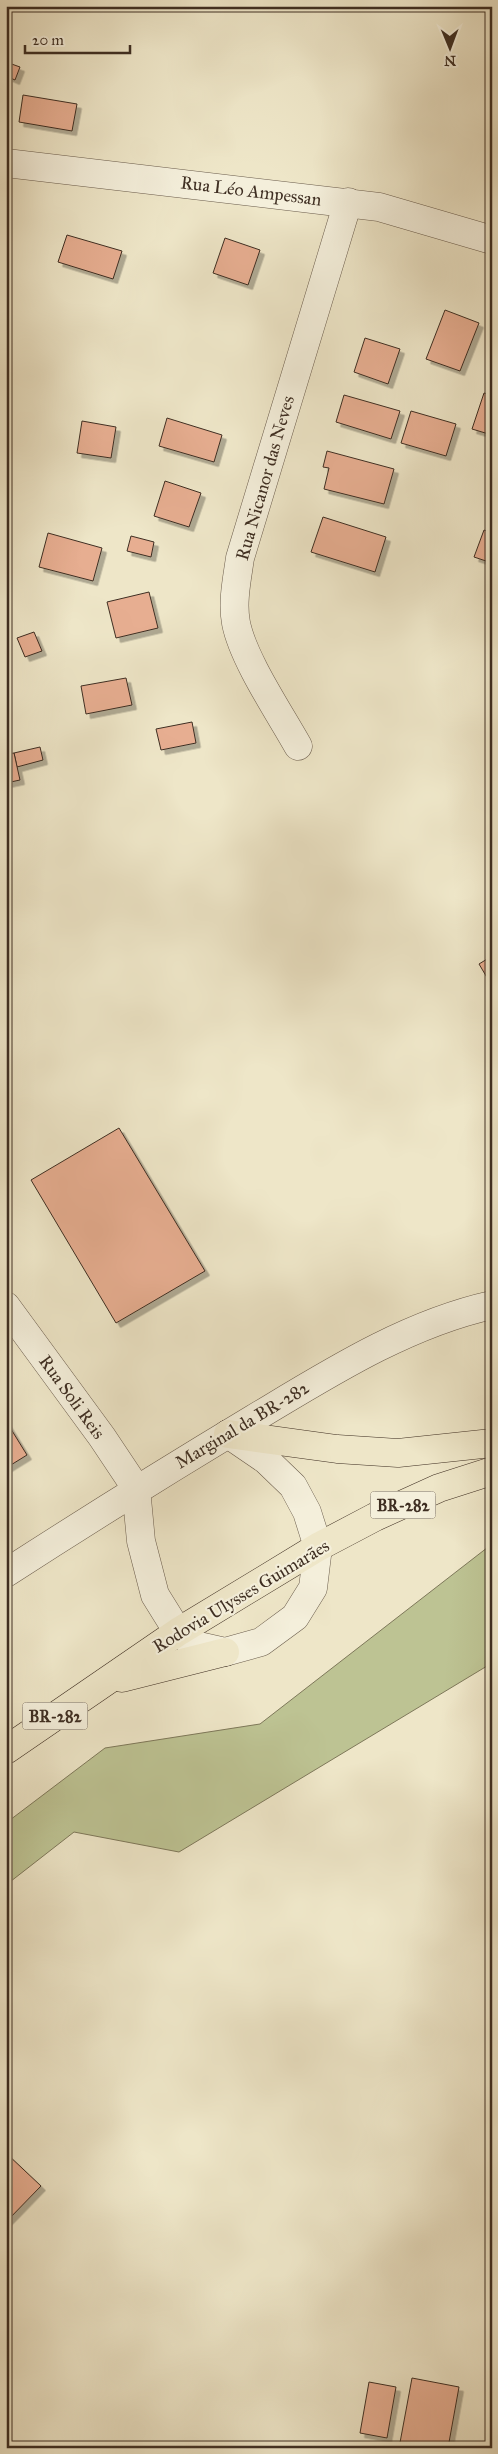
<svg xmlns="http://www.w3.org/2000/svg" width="498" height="2454" font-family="'IM FELL Great Primer',serif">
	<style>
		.green { fill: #bdc393; stroke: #7e785a }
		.building { fill: #e7ae91; stroke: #3e2e22; filter: url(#shadow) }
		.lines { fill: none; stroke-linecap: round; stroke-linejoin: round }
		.minor-casing { stroke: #6a5c4c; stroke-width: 29 }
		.highway-casing { stroke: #3e2e22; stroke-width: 29 }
		.minor { stroke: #f4efdb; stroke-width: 28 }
		.highway { stroke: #eee6c8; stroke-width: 28 }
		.labels { text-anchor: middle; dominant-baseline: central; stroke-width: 4.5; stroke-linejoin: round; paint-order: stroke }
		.shield { fill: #f4efdb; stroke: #75685a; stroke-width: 1 }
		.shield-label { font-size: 16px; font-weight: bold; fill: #3e2e22 }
		.street-label { font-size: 18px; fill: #3e2e22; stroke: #f4efdb }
	</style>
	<defs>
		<filter id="shadow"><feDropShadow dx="4.5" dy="4.5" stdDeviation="0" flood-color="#0004"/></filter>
	</defs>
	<rect width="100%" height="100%" fill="#eee6c8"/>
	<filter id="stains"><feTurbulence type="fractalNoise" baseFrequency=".004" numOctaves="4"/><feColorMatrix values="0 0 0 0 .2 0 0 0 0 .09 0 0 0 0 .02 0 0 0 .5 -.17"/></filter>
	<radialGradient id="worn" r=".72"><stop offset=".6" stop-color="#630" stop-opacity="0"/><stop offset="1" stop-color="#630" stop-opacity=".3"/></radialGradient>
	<path class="green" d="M492,1544V1663L179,1852L74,1832L6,1885V1823L105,1748L260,1724Z"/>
	<g class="building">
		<path d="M6,62L20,67L15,80L6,76Z"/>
		<path d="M23,95L77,104L72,131L19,122Z"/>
		<path d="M67,235L122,251L113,279L58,262Z"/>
		<path d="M225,238L260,250L248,285L213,273Z"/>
		<path d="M445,310L479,323L460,371L426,359Z"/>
		<path d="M365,338L400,349L388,384L354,372Z"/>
		<path d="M484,393L492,395V435L472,429Z"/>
		<path d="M344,395L400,411L391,439L336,422Z"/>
		<path d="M411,411L456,424L446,456L401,443Z"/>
		<path d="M167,418L222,435L214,462L159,446Z"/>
		<path d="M82,421L116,427L111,458L77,453Z"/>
		<path d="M327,451L394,469L384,504L324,489L329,468L323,467Z"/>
		<path d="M165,481L201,493L189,527L154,516Z"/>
		<path d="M323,517L386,537L375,572L311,552Z"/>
		<path d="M484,530L492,533V563L474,557Z"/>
		<path d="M48,533L102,548L93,581L39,567Z"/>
		<path d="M131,536L154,542L151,557L127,551Z"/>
		<path d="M149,592L158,628L116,638L107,602Z"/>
		<path d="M34,632L42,651L25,657L17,638Z"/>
		<path d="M126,678L132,705L86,714L81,686Z"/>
		<path d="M192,722L196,743L161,750L156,729Z"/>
		<path d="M40,747L43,760L17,767L14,753Z"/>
		<path d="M14,753L20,780L6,783V754Z"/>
		<path d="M492,956V986L479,964Z"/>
		<path d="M119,1128L205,1271L116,1323L31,1180Z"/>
		<path d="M6,1421L27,1455L6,1468Z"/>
		<path d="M6,2153L41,2186L6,2222Z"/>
		<path d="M412,2378L459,2387L448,2448H399Z"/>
		<path d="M369,2382L396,2387L387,2438L360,2433Z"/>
	</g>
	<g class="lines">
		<defs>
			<g id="minor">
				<path d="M6,163L379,207L492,240"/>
				<path d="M298,746C279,712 243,659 236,623C232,602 237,579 240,558L348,202"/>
				<path d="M6,1306L102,1437L136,1488L141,1541L155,1595L178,1632L194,1645L225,1652L261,1642L295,1617L313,1588L318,1547L307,1512L293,1486L266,1460L228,1434"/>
				<path d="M6,1573C88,1520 170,1469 253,1419C328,1374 406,1324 492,1305"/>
			</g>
			<g id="highway">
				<path d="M228,1434L337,1449L398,1453L492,1443"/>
				<path d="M122,1678L225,1652"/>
				<path d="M6,1750L178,1632L318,1547L375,1517L439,1488L492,1471"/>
			</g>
		</defs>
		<use href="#minor" class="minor-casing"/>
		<use href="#highway" class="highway-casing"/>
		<use href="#minor" class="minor"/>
		<use href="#highway" class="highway"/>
	</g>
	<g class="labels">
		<g class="shield">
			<rect x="370.5" y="1491.5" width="65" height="27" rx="4"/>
			<rect x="22.5" y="1702.5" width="65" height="27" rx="4"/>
		</g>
		<g class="shield-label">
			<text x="403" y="1505">BR-282</text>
			<text x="55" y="1716">BR-282</text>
		</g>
		<g class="street-label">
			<text transform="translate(251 191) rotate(7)">Rua Léo Ampessan</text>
			<text transform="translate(265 478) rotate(-74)">Rua Nicanor das Neves</text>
			<text transform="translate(72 1397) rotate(54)">Rua Soli Reis</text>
			<text transform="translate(242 1425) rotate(-31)">Marginal da BR-282</text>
			<text transform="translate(241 1596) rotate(-31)">Rodovia Ulysses Guimarães</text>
		</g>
	</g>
	<rect width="498" height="2454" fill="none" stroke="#eee6c8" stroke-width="25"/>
	<rect x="8" y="8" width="483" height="2439" fill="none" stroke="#3e2e22" stroke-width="2.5"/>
	<rect x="12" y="12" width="473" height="2429" fill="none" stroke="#3e2e22"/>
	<g transform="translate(450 48) rotate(179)" stroke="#f4efdb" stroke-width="4" paint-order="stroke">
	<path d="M0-4L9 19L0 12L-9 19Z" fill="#3e2e22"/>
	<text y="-8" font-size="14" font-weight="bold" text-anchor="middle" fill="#3e2e22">N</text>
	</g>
	<path d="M25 45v8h105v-8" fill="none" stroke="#3e2e22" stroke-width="2.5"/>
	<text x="32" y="45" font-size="15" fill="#3e2e22" stroke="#f4efdb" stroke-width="4" paint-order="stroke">20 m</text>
	<rect width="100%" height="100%" filter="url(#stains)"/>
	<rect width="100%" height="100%" fill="url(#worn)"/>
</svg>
